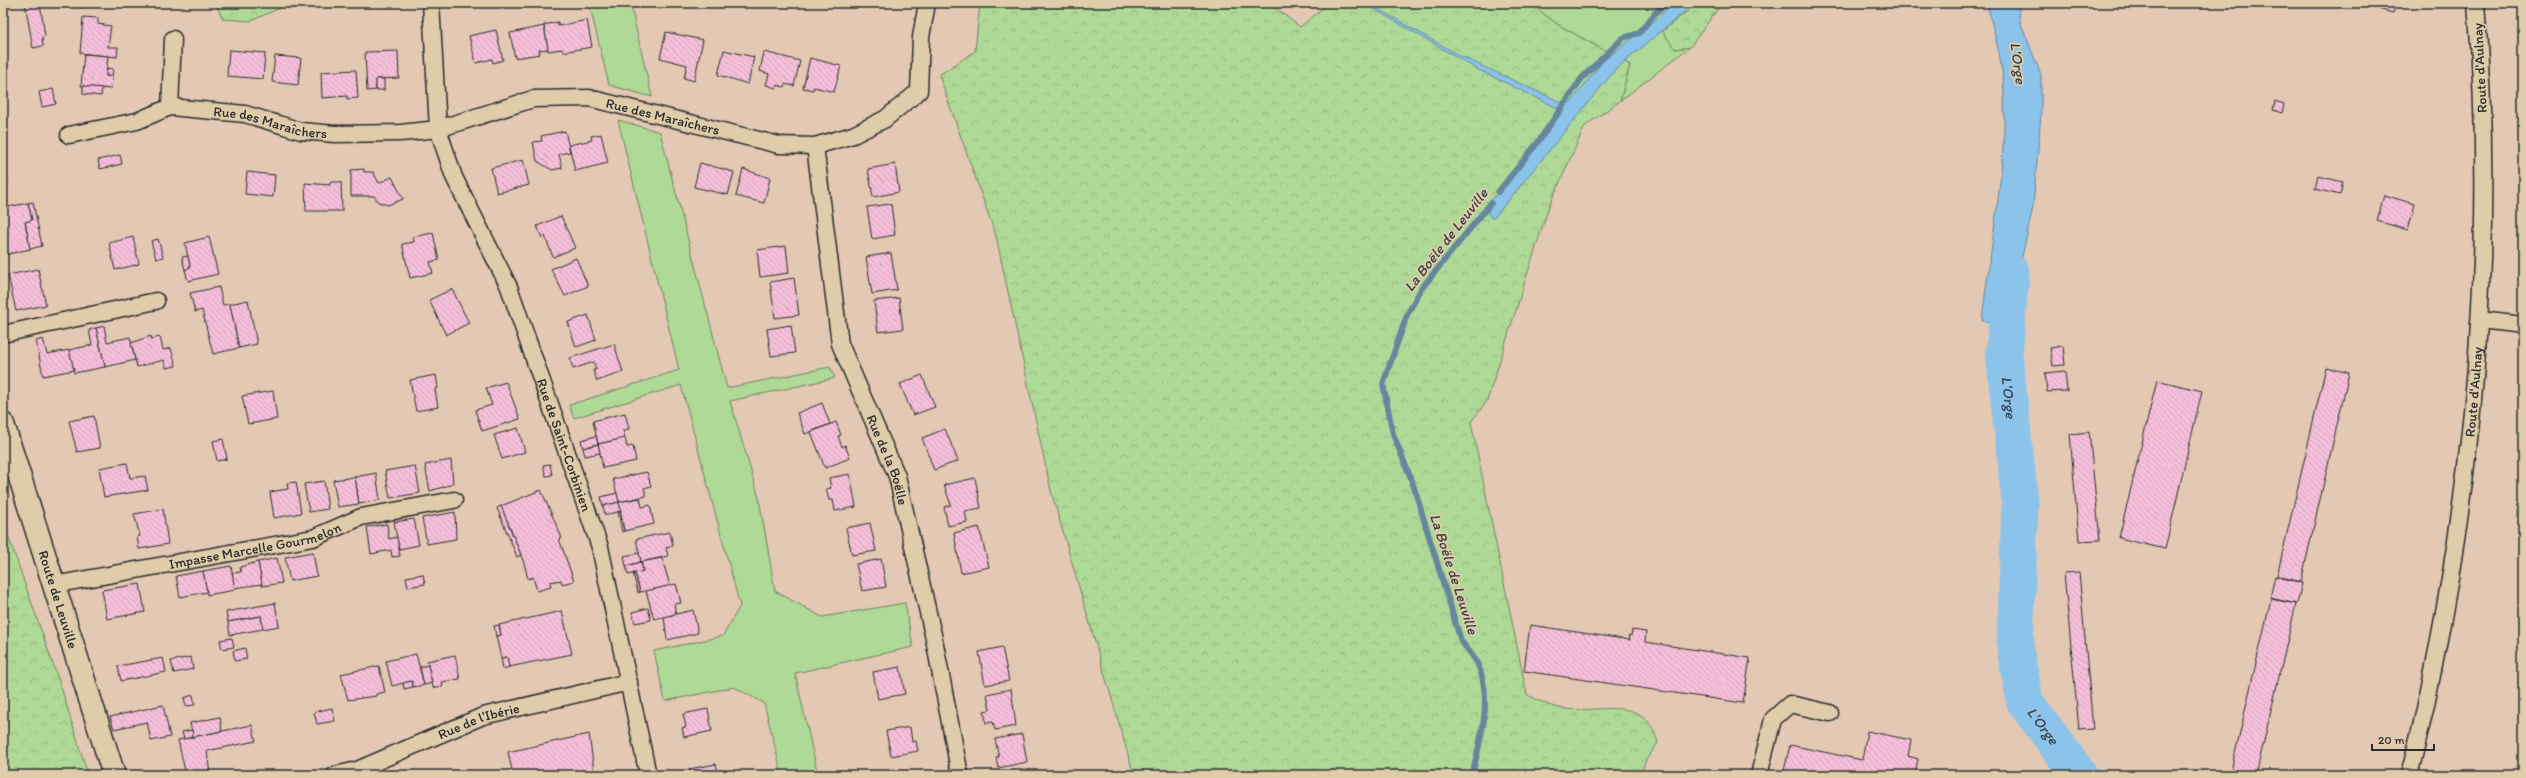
<svg xmlns="http://www.w3.org/2000/svg" width="2526" height="778" font-family="Itim,sans-serif">
	<style>
		.grass { fill: #afd996; stroke: #6d8260 }
		.forest { fill: url(#forest-crowns); stroke: #6d8260 }
		.water { fill: #8bc3ea; stroke: #65869e }
		.lines { fill: none; stroke-linecap: round; stroke-linejoin: round }
		.stream { stroke: #65869e; stroke-width: 6 }
		.river { stroke: #8bc3ea; stroke-width: 37 }
		.building { fill: url(#building-back-hatch); stroke: #2b2b2b }
		.street-casing { stroke: #2b2b2b; stroke-width: 19 }
		.secondary-casing { stroke: #2b2b2b; stroke-width: 25 }
		.street { stroke: #deccaa; stroke-width: 16 }
		.secondary { stroke: #deccaa; stroke-width: 22 }
		.labels { text-anchor: middle; dominant-baseline: central; stroke-width: 3.5; stroke-linejoin: round; paint-order: stroke }
		.street-label { font-size: 14px; fill: #2b2b2b; stroke: #deccaa }
		.water-label { font-size: 15px; font-style: italic; fill: #394248; stroke: #deccaa }
	</style>
	<defs>
		<pattern id="forest-crowns" width="20" height="18" patternUnits="userSpaceOnUse"><rect width="20" height="18" fill="#afd996"/><path d="M2 6a3 3 0 1 1 6 0M12 15a3 3 0 1 1 6 0" fill="none" stroke="#97ba81"/></pattern>
		<pattern id="building-back-hatch" width="6" height="6" patternUnits="userSpaceOnUse"><rect width="6" height="6" fill="#f5bfd9"/><path d="M-1 5l2 2M0 0l6 6M5-1l2 2" fill="none" stroke="#d2a4ba"/></pattern>
	</defs>
	<rect width="100%" height="100%" fill="#e3c9b3"/>
	<filter id="ink" filterUnits="userSpaceOnUse"><feTurbulence type="fractalNoise" baseFrequency=".025" numOctaves="2"/><feDisplacementMap in="SourceGraphic" scale="8" xChannelSelector="R" yChannelSelector="G"/><feConvolveMatrix kernelMatrix="1 2 1 2 8 2 1 2 1" color-interpolation-filters="sRGB"/></filter>
	<g filter="url(#ink)">
		<g class="grass">
			<path d="M589,3H630L652,97L609,85Z"/>
			<path d="M1529,3H1698L1675,49L1690,47L1620,101L1630,65L1557,24Z"/>
			<path d="M618,120L660,132L727,388L830,367L835,378L730,401L759,498L775,591L822,617L905,603L913,647L795,673L818,775H782L764,703L734,687L665,701L654,651L723,636L740,606L681,385L574,418L569,405L679,370Z"/>
		</g>
		<g class="forest">
			<path d="M215,3H291L251,21L223,19Z"/>
			<path d="M980,3H1269L1300,27L1329,3H1529L1557,24L1630,65L1620,101L1585,126L1549,206L1487,401L1471,422L1527,695C1537,699 1548,706 1559,708C1597,716 1645,690 1658,743L1646,760L1640,775H1134L1051,491L996,236L939,75L975,51Z"/>
			<path d="M1698,3H1722L1690,47L1675,49L1662,31Z"/>
			<path d="M3,521L61,687L88,775H3Z"/>
		</g>
		<g class="water">
			<path d="M1364,3H1368L1460,56L1565,104L1570,103L1603,61L1659,17L1672,3H1691L1683,13L1615,70L1494,218H1491L1487,210L1490,202L1565,109L1557,108L1475,68Z"/>
			<path d="M1987,3H2018L2020,21L2041,75V114L2033,207L2007,324L1982,321C1990,248 2007,165 2004,93C2003,62 1994,33 1987,3Z"/>
		</g>
		<g class="lines">
			<g class="stream">
				<path d="M1498,192L1538,142L1582,78L1623,38L1639,33L1657,11L1669,3"/>
				<path d="M1472,775C1480,740 1494,698 1477,663C1473,655 1466,648 1461,641L1412,481L1393,434L1383,384L1407,315L1421,289L1491,203"/>
			</g>
			<path class="river" id="s1" d="M2011,273L2004,353L2020,501L2015,649L2025,702L2079,775"/>
		</g>
		<g class="building">
			<path d="M25,3H40L45,36L42,37L43,46L33,48Z"/>
			<path d="M2356,3H2396L2393,13Z"/>
			<path d="M83,17L98,18V24L111,26L108,47H118L117,57L80,53Z"/>
			<path d="M587,20L592,47L563,52L562,49L548,51L544,25L558,22V26Z"/>
			<path d="M544,26L548,49L539,50L540,54L515,58L510,33Z"/>
			<path d="M496,30L503,60L493,63L492,59L476,63L469,36Z"/>
			<path d="M666,32L703,40L694,81L684,78L687,65L660,58Z"/>
			<path d="M229,50L265,53L263,79L227,76Z"/>
			<path d="M724,50L754,57L748,84L718,75Z"/>
			<path d="M398,51L399,78L376,79V90L367,91L365,52Z"/>
			<path d="M764,52L800,61L794,86L785,84L784,87L777,85L776,88L766,85L769,74L760,71Z"/>
			<path d="M84,54L108,56L106,76H112L111,89L81,86Z"/>
			<path d="M275,56L301,58L298,85L272,82Z"/>
			<path d="M810,58L841,66L834,92L814,87L813,90L803,88Z"/>
			<path d="M107,68L113,69L112,76H106Z"/>
			<path d="M356,70L358,98L347,99V96L322,98L321,72Z"/>
			<rect x="376" y="79" width="8" height="11"/>
			<path d="M83,86L102,88L101,96L83,94Z"/>
			<path d="M53,89L56,104L42,107L39,92Z"/>
			<path d="M2275,101L2284,104L2282,113L2273,110Z"/>
			<path d="M565,131L570,152L559,154L562,168L552,170L537,161L533,142L542,141L541,136Z"/>
			<path d="M601,134L608,163L575,171L569,145L592,140L591,136Z"/>
			<path d="M120,155L122,164L100,169L98,160Z"/>
			<path d="M523,160L529,185L497,193L491,168Z"/>
			<path d="M3,162L8,185L3,186Z"/>
			<path d="M700,163L734,172L728,195L694,187Z"/>
			<path d="M895,164L899,192L873,197L868,169Z"/>
			<path d="M364,169V172H373L379,183L392,177L403,199L388,205L378,202L374,196H351V170Z"/>
			<path d="M743,169L770,178L764,203L736,196Z"/>
			<path d="M247,172L275,175L273,197L245,194Z"/>
			<path d="M2318,176L2343,182L2340,195L2315,189Z"/>
			<path d="M330,182H341L342,211H306L305,183L330,185Z"/>
			<path d="M2384,195L2415,204L2408,230L2377,221Z"/>
			<path d="M33,202L42,246L30,249L25,222L32,220L28,203Z"/>
			<path d="M28,203L32,220L25,222L30,249L4,255L3,208Z"/>
			<path d="M891,204L895,235L872,239L867,207Z"/>
			<path d="M561,216L575,248L553,257L545,236L542,238L537,226Z"/>
			<path d="M433,233L439,260L430,262L433,273L410,278L402,244L414,242L413,237Z"/>
			<path d="M133,237L139,264L115,270L109,243Z"/>
			<path d="M209,237L218,274L188,281L185,270L190,267L185,243Z"/>
			<path d="M158,239L163,257L156,259L151,241Z"/>
			<path d="M786,246L789,273L760,277L757,250Z"/>
			<path d="M891,253L897,290L872,294L866,257Z"/>
			<path d="M188,256L190,267L185,270L182,257Z"/>
			<path d="M576,258L588,286L565,296L551,269Z"/>
			<path d="M38,269L46,305L16,311L8,275Z"/>
			<path d="M794,278L799,315L775,318L770,282Z"/>
			<path d="M219,287L223,305L230,304L239,348L213,354L202,310L195,312L190,293Z"/>
			<path d="M452,289L469,323L446,335L429,300Z"/>
			<path d="M899,298L903,329L878,332L874,301Z"/>
			<path d="M248,300L257,344L239,348L230,304Z"/>
			<path d="M588,315L596,340L576,347L568,322Z"/>
			<path d="M791,325L795,353L771,356L767,329Z"/>
			<path d="M104,326L107,342L130,337L135,360L105,367L96,328Z"/>
			<path d="M96,328L105,367L74,373L69,350L92,345L89,330Z"/>
			<path d="M151,336V339L160,337L163,350L171,348L176,366L166,368L164,360L137,367L131,343Z"/>
			<path d="M43,339L47,354L69,350L74,370L43,376L36,341Z"/>
			<path d="M614,344L623,372L597,381L593,370H596L594,362L573,369L570,358Z"/>
			<path d="M2063,346L2065,365L2053,366L2050,348Z"/>
			<path d="M2326,367L2349,373L2301,582L2277,576Z"/>
			<path d="M2065,371L2067,391L2047,392L2045,373Z"/>
			<path d="M436,375L438,388L435,389L438,407L416,411L410,380Z"/>
			<path d="M922,375L935,407L913,415L900,384Z"/>
			<path d="M2157,380L2202,391L2165,549L2119,538Z"/>
			<path d="M506,382L520,419L482,431L475,410L492,405L486,388Z"/>
			<path d="M273,391L277,419L248,424L242,396Z"/>
			<path d="M822,403L830,424L805,434L797,413Z"/>
			<path d="M625,413L629,429L623,430L625,438L598,444L593,421Z"/>
			<path d="M94,416L100,448L77,452L69,421Z"/>
			<path d="M836,422L841,435L838,436L842,447L845,445L850,458L825,468L811,432Z"/>
			<path d="M518,428L525,452L502,459L494,435Z"/>
			<path d="M945,429L958,461L934,470L922,438Z"/>
			<path d="M2089,432L2100,540L2079,541L2070,434Z"/>
			<path d="M596,436L598,444L583,448L581,440Z"/>
			<path d="M625,438L627,447L633,446L636,461L603,468L598,444Z"/>
			<path d="M223,439L227,459L217,461L213,441Z"/>
			<path d="M598,444L600,453L585,456L583,448Z"/>
			<path d="M451,460L453,484L430,491L425,465Z"/>
			<path d="M127,463L130,478L145,476L148,490L104,497L99,468Z"/>
			<path d="M550,464L552,475L546,476L543,465Z"/>
			<path d="M415,466L420,493L390,498L385,471Z"/>
			<path d="M647,472L651,486L644,488L646,496L619,502L613,479Z"/>
			<path d="M376,473L380,500L359,504L355,477Z"/>
			<path d="M850,474L856,507L835,511L833,500H829L826,489L831,488L829,478Z"/>
			<path d="M355,477L359,504L338,507L333,480Z"/>
			<path d="M975,478L981,508L965,511L967,522L948,526L944,507L951,505L944,485Z"/>
			<path d="M324,481L328,509L309,512L304,484Z"/>
			<path d="M296,482L301,513L274,518L270,492L288,489L287,483Z"/>
			<path d="M541,490L562,538L559,539L574,581L562,584L561,580L550,582L551,587L537,591L533,577L528,579L524,563L501,506Z"/>
			<path d="M617,493L619,502L603,506L601,497Z"/>
			<path d="M640,498L642,507L650,505L654,524L624,531L619,502Z"/>
			<path d="M619,502L621,511L605,515L603,506Z"/>
			<path d="M501,506L521,555L517,557L497,508Z"/>
			<path d="M163,509L168,544L139,549L137,537L140,536L134,514Z"/>
			<path d="M455,512L456,539L427,544L422,518Z"/>
			<path d="M618,512H620L624,531L622,532Z"/>
			<path d="M414,519L419,545L399,549L394,522Z"/>
			<path d="M870,523L876,551L852,555L846,528Z"/>
			<path d="M387,524L389,539L397,537L400,556L392,557L391,550L371,554L367,527Z"/>
			<path d="M979,527L989,567L961,573L954,533Z"/>
			<path d="M670,532L673,546L666,548L668,556L641,562L636,539Z"/>
			<path d="M313,552L317,576L290,581L285,557Z"/>
			<path d="M639,553L641,562L626,566L624,556Z"/>
			<path d="M277,558L282,583L262,586L258,562Z"/>
			<path d="M662,558L670,586L640,592L635,573L643,571L641,562Z"/>
			<path d="M881,559L886,587L862,591L856,564Z"/>
			<path d="M258,562L262,584L234,588L232,573L241,572L240,567Z"/>
			<path d="M641,562L643,571L628,575L626,566Z"/>
			<path d="M231,566L235,590L207,595L203,571Z"/>
			<path d="M203,571L207,592L180,597L176,576Z"/>
			<path d="M2079,572L2093,729L2079,730L2064,573Z"/>
			<path d="M633,573H635L640,592L638,593Z"/>
			<path d="M423,574L425,584L408,587L406,577Z"/>
			<path d="M2275,576L2302,583L2297,604L2270,598Z"/>
			<path d="M140,584L145,612L107,619L102,590Z"/>
			<path d="M676,584L681,603L674,604L676,614L654,619L646,591Z"/>
			<path d="M2271,599L2296,604L2256,775H2230Z"/>
			<path d="M275,603L279,626L263,629L261,616L228,622L226,612Z"/>
			<path d="M648,608L651,620L635,623L632,612Z"/>
			<path d="M693,610L698,633L667,640L664,617Z"/>
			<path d="M562,611L572,654L509,667L507,657L501,658L496,636L501,635L499,625Z"/>
			<path d="M261,616L263,629L230,635L228,622Z"/>
			<path d="M499,625L501,635L496,636L494,626Z"/>
			<path d="M1530,625L1630,640L1629,635L1631,636L1632,630L1646,632L1645,642L1750,658L1743,703L1524,671Z"/>
			<path d="M232,638L234,647L222,649L220,640Z"/>
			<path d="M1002,647L1009,681L985,685L979,652Z"/>
			<path d="M245,648L247,659L235,661L233,651Z"/>
			<path d="M416,654L424,685L413,687L412,681L392,686L386,661Z"/>
			<path d="M455,655L460,679L442,682L443,686L433,688L427,661Z"/>
			<path d="M191,657L193,669L174,673L171,661Z"/>
			<path d="M507,657L509,667L503,669L501,658Z"/>
			<path d="M163,658L166,672L121,681L118,666Z"/>
			<path d="M428,665L432,683L424,685L420,667Z"/>
			<path d="M379,666L385,692L376,694V696L348,700L341,674Z"/>
			<path d="M900,667L905,694L878,699L873,672Z"/>
			<path d="M412,681L413,687L404,689L403,683Z"/>
			<path d="M1011,689L1016,726L995,730L993,722L986,723L984,711L990,710L987,694Z"/>
			<path d="M193,695L195,705L186,706L184,698Z"/>
			<path d="M163,705L170,737L151,741L147,722L114,729L110,717Z"/>
			<path d="M332,708L335,721L317,724L314,712Z"/>
			<path d="M708,709L712,731L684,737L682,728L686,727L683,714Z"/>
			<path d="M220,717L222,731L193,737L190,723Z"/>
			<path d="M252,725L256,741L207,751L210,775H188L187,770L185,771L178,740Z"/>
			<path d="M910,727L912,742L916,741L918,751L891,756L886,731Z"/>
			<path d="M192,730L193,737L184,739L182,732Z"/>
			<path d="M1867,731L1911,740L1908,756L1918,759L1915,775H1783L1790,745L1862,760Z"/>
			<path d="M589,734L594,771L577,775H513L508,752Z"/>
			<path d="M1022,734L1027,762L998,768L996,757H999L995,739Z"/>
			<path d="M716,764L718,775H691L689,769Z"/>
		</g>
		<g class="lines">
			<defs>
				<g id="street">
					<path id="s2" d="M431,3L438,129L454,177L509,287L600,547L648,775"/>
					<path id="s3" d="M173,39L170,107L245,114L301,131L335,134L400,133L438,129L533,99L589,98L779,145L815,146L853,135L885,119L919,91L921,37L927,3"/>
					<path d="M69,135L137,121L170,107"/>
					<path id="s4" d="M815,146L840,344L897,476L934,639L960,775"/>
					<path d="M2480,320L2523,325"/>
					<path d="M3,334L156,301"/>
					<path id="s5" d="M53,585L313,538L361,517L454,500"/>
					<path id="s6" d="M335,775L357,770L483,716L629,682"/>
					<path d="M1759,775L1773,719L1790,704L1830,713"/>
					<path id="s7" d="M2409,775C2426,712 2438,648 2449,584C2481,393 2492,196 2476,3"/>
				</g>
				<g id="secondary">
					<path id="s8" d="M3,424L114,775"/>
				</g>
			</defs>
			<use href="#street" class="street-casing"/>
			<use href="#secondary" class="secondary-casing"/>
			<use href="#street" class="street"/>
			<use href="#secondary" class="secondary"/>
		</g>
	</g>
	<g class="labels">
		<g class="street-label">
			<text transform="translate(2480 68) rotate(-93)">Route d'Aulnay</text>
			<text stroke="none"><textPath href="#s3" startOffset="571">Rue des Maraîchers</textPath></text>
			<text stroke="none"><textPath href="#s3" startOffset="170">Rue des Maraîchers</textPath></text>
			<text stroke="none"><textPath href="#s7" startOffset="389">Route d'Aulnay</textPath></text>
			<text stroke="none"><textPath href="#s2" startOffset="467">Rue de Saint-Corbinien</textPath></text>
			<text stroke="none"><textPath href="#s4" startOffset="325">Rue de la Boëlle</textPath></text>
			<text stroke="none"><textPath href="#s5" startOffset="206">Impasse Marcelle Gourmelon</textPath></text>
			<text stroke="none"><textPath href="#s8" startOffset="184">Route de Leuville</textPath></text>
			<text stroke="none"><textPath href="#s6" startOffset="154">Rue de l'Ibérie</textPath></text>
		</g>
		<g class="water-label">
			<text transform="translate(2018 63) rotate(82)">L'Orge</text>
			<text transform="translate(1446 240) rotate(-52)">La Boële de Leuville</text>
			<text stroke="none"><textPath href="#s1" startOffset="125">L'Orge</textPath></text>
			<text transform="translate(1454 574) rotate(72)">La Boële de Leuville</text>
			<text stroke="none"><textPath href="#s1" startOffset="461">L'Orge</textPath></text>
		</g>
	</g>
	<rect width="2526" height="778" fill="none" stroke="#deccaa" stroke-width="16"/>
	<rect x="8" y="8" width="2510" height="762" fill="none" stroke="#2b2b2b" stroke-width="1.5" filter="url(#ink)"/>
	<path d="M2372 744v6h62v-6" fill="none" stroke="#2b2b2b" stroke-width="2"/>
	<text x="2378" y="744" font-size="12" fill="#2b2b2b" stroke="#deccaa" stroke-width="3" paint-order="stroke">20 m</text>
</svg>
